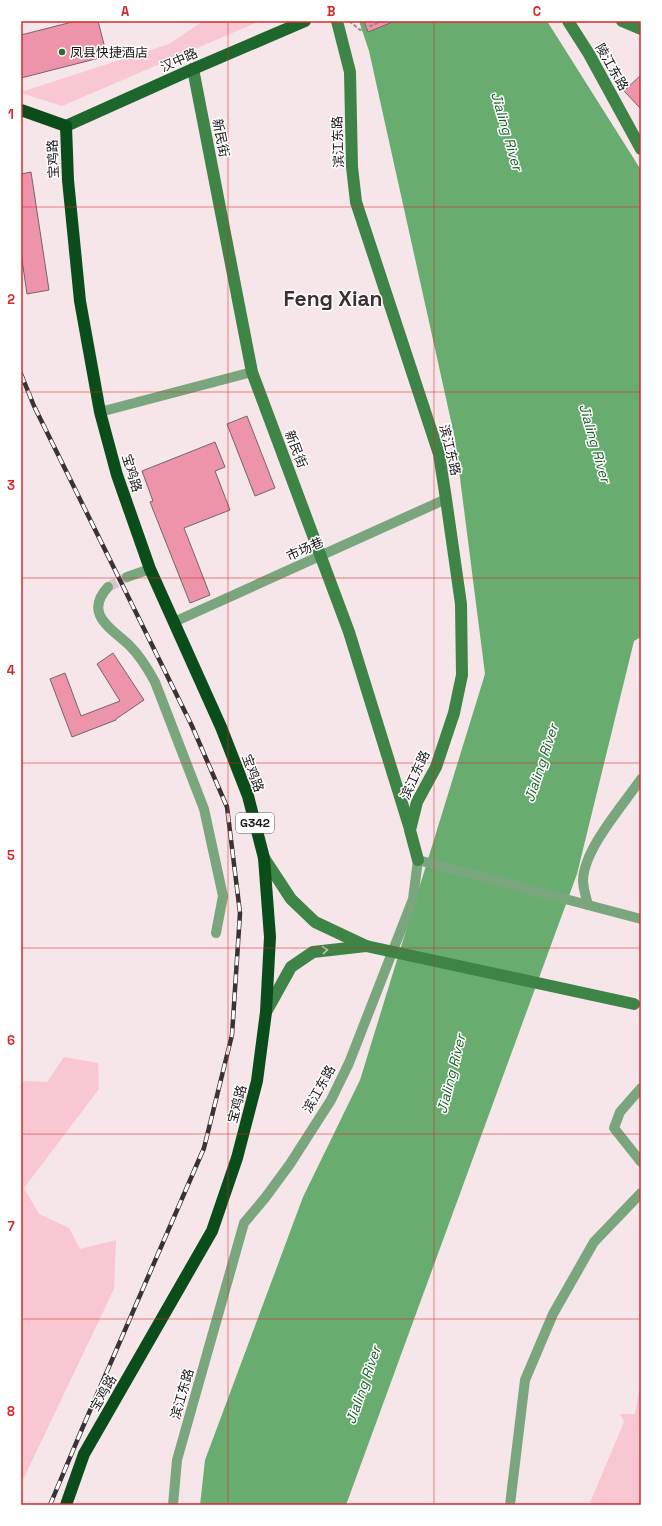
<svg xmlns="http://www.w3.org/2000/svg" width="662" height="1526" font-family="'Space Grotesk','Noto Sans SC',sans-serif">
	<style>
		.green { fill: #f9c7d1 }
		.water { fill: #69ac70 }
		.building { fill: #ee94aa; stroke: #736568 }
		.lines { fill: none; stroke-linecap: round; stroke-linejoin: round }
		.street-tunnel { stroke: #d6c7ca; stroke-width: 10; stroke-dasharray: 10 5; stroke-linecap: butt }
		.path { stroke: #978b8d; stroke-width: 2; stroke-dasharray: 4 2; stroke-linecap: butt }
		.street { stroke: #7aa67d; stroke-width: 10 }
		.secondary { stroke: #3e8447; stroke-width: 12 }
		.primary { stroke: #1e672c; stroke-width: 12 }
		.highway { stroke: #0b4d1a; stroke-width: 12 }
		.rail-casing { stroke: #3a3335; stroke-width: 4.5 }
		.rail { stroke: #fff; stroke-width: 3; stroke-dasharray: 9; stroke-linecap: butt }
		.secondary-bridge { stroke: #3e8447; stroke-width: 12 }
		.oneway { stroke: #b2ceb5 }
		.grid { fill: none; stroke: #d62828; stroke-width: 1; stroke-opacity: 0.55 }
		.poi-dot { fill: #2a6b34; stroke: #fff; stroke-width: 1.5 }
		.labels { text-anchor: middle; dominant-baseline: central; stroke-width: 3; stroke-linejoin: round; paint-order: stroke }
		.shield { fill: #fff; stroke: #5f5c5d; stroke-width: 1 }
		.shield-label { font-size: 12px; font-weight: bold; fill: #1b1617 }
		.poi-label { font-size: 13px; fill: #1b1617; stroke: #fff; text-anchor: start }
		.street-label { font-size: 13px; fill: #1b1617; stroke: #fff }
		.water-label { font-size: 14px; font-style: italic; fill: #1c6229; stroke: #fff }
		.town-label { font-size: 21px; font-weight: bold; fill: #3b2f32; stroke: #fff }
		.neatline { fill: none; stroke: #d62828; stroke-width: 1.5 }
		.grid-label { font-size: 13px; text-anchor: middle; font-weight: bold; fill: #d62828 }
	</style>
	<rect width="100%" height="100%" fill="#f7e6e9"/>
	<g class="green">
		<path d="M203,21H260L62,106L21,93V92L169,44Z"/>
		<path d="M64,1057L98,1063L99,1089L24,1188L39,1214L69,1228L80,1249L116,1240L114,1289L21,1484V1081L47,1082Z"/>
		<path d="M641,1378V1505H589L624,1422L620,1414H635Z"/>
	</g>
	<path class="water" d="M359,21H547L641,170V637L634,641L577,874L346,1505H200L205,1460L303,1197L360,1080L485,674L455,439L369,51Z"/>
	<g class="building">
		<path d="M76,21H98L107,56L21,78V35Z"/>
		<path d="M364,21H395L368,32Z"/>
		<path d="M641,75V109L624,91Z"/>
		<path d="M31,172L49,290L27,294L21,253V174Z"/>
		<path d="M247,416L275,488L255,496L227,424Z"/>
		<path d="M215,442L225,467L215,471L230,510L184,528L210,595L190,603L150,502L153,501L142,471Z"/>
		<path d="M113,653L144,700L116,719V720L72,737L50,679L65,673L81,716L120,701L97,664Z"/>
	</g>
	<g class="lines">
		<path class="street-tunnel" d="M108,587L127,577"/>
		<path class="path" d="M349,21L360,30L383,21"/>
		<g class="street">
			<path d="M100,412L252,372"/>
			<path d="M127,577L150,569"/>
			<path d="M108,587C82,615 114,630 130,646C141,657 148,669 155,682L204,809L223,896L216,933"/>
			<path d="M174,622L446,499"/>
			<path d="M588,905C586,897 583,888 583,880C584,849 623,805 641,779"/>
			<path d="M641,1088L620,1112L614,1128L641,1162"/>
			<path d="M173,1505L177,1460L244,1223L265,1198L290,1164L331,1100L349,1063L413,899L418,860L641,919"/>
			<path d="M510,1505L525,1380L553,1314L594,1242L641,1193"/>
		</g>
		<g class="secondary">
			<path d="M337,21L350,72L352,167L356,202L439,454L446,499L461,604L462,675L454,713L436,767L417,802L410,830L418,860"/>
			<path d="M568,21L589,54L641,149"/>
			<path d="M622,21L641,29"/>
			<path d="M193,69L252,372L349,632L410,829"/>
			<path d="M264,858L291,899L315,922L366,946L313,952L291,967L266,1012"/>
		</g>
		<path class="primary" d="M66,126L193,69L305,21"/>
		<path class="highway" d="M21,110L66,126L68,180L80,301L100,412L117,475L150,569L221,727L248,796L264,858L270,937L266,1012L257,1081L237,1158L212,1231L84,1454L66,1505"/>
		<defs>
			<path id="rail" d="M21,374L34,406L192,726L227,807L240,913L232,1035L204,1148L82,1429L50,1505"/>
		</defs>
		<use href="#rail" class="rail-casing"/>
		<use href="#rail" class="rail"/>
		<path class="secondary-bridge" d="M366,946L634,1004"/>
	</g>
	<defs><path id="oneway-chevron" d="M-2-3.5L2.5 0L-2 3.5" fill="none" stroke-width="1.6" stroke-linecap="round" stroke-linejoin="round"/></defs>
	<use class="oneway" href="#oneway-chevron" transform="translate(325 950) rotate(-6)"/>
	<path class="grid" d="M228,21V1505M434,21V1505M21,207H641M21,392H641M21,578H641M21,763H641M21,948H641M21,1134H641M21,1319H641"/>
	<circle class="poi-dot" cx="62" cy="52" r="4"/>
	<g class="labels">
		<rect class="shield" x="236" y="813" width="38" height="20" rx="3"/>
		<g class="shield-label">
			<text x="255" y="823">G342</text>
		</g>
		<g class="poi-label">
			<text x="70" y="52">凤县快捷酒店</text>
		</g>
		<g class="street-label">
			<text transform="translate(179 60) rotate(-24)">汉中路</text>
			<text transform="translate(612 67) rotate(60)">陵江东路</text>
			<text transform="translate(221 138) rotate(79)">新民街</text>
			<text transform="translate(338 142) rotate(-92)">滨江东路</text>
			<text transform="translate(53 159) rotate(-92)">宝鸡路</text>
			<text transform="translate(296 449) rotate(69)">新民街</text>
			<text transform="translate(450 450) rotate(76)">滨江东路</text>
			<text transform="translate(132 473) rotate(73)">宝鸡路</text>
			<text transform="translate(305 549) rotate(-24)">市场巷</text>
			<text transform="translate(253 773) rotate(70)">宝鸡路</text>
			<text transform="translate(415 775) rotate(-66)">滨江东路</text>
			<text transform="translate(319 1089) rotate(-61)">滨江东路</text>
			<text transform="translate(237 1104) rotate(-75)">宝鸡路</text>
			<text transform="translate(103 1393) rotate(-60)">宝鸡路</text>
			<text transform="translate(182 1394) rotate(-74)">滨江东路</text>
		</g>
		<g class="water-label">
			<text transform="translate(507 131) rotate(74)">Jialing River</text>
			<text transform="translate(595 443) rotate(74)">Jialing River</text>
			<text transform="translate(541 763) rotate(-72)">Jialing River</text>
			<text transform="translate(451 1074) rotate(-76)">Jialing River</text>
			<text transform="translate(363 1385) rotate(-71)">Jialing River</text>
		</g>
		<g class="town-label">
			<text x="333" y="298">Feng Xian</text>
		</g>
	</g>
	<rect width="662" height="1526" fill="none" stroke="#ffffff" stroke-width="44"/>
	<rect x="22" y="22" width="618" height="1482" class="neatline"/>
	<g class="grid-label">
		<text x="125" y="16">A</text>
		<text x="331" y="16">B</text>
		<text x="537" y="16">C</text>
		<text x="11" y="119">1</text>
		<text x="11" y="304">2</text>
		<text x="11" y="490">3</text>
		<text x="11" y="675">4</text>
		<text x="11" y="860">5</text>
		<text x="11" y="1045">6</text>
		<text x="11" y="1231">7</text>
		<text x="11" y="1416">8</text>
	</g>
</svg>
